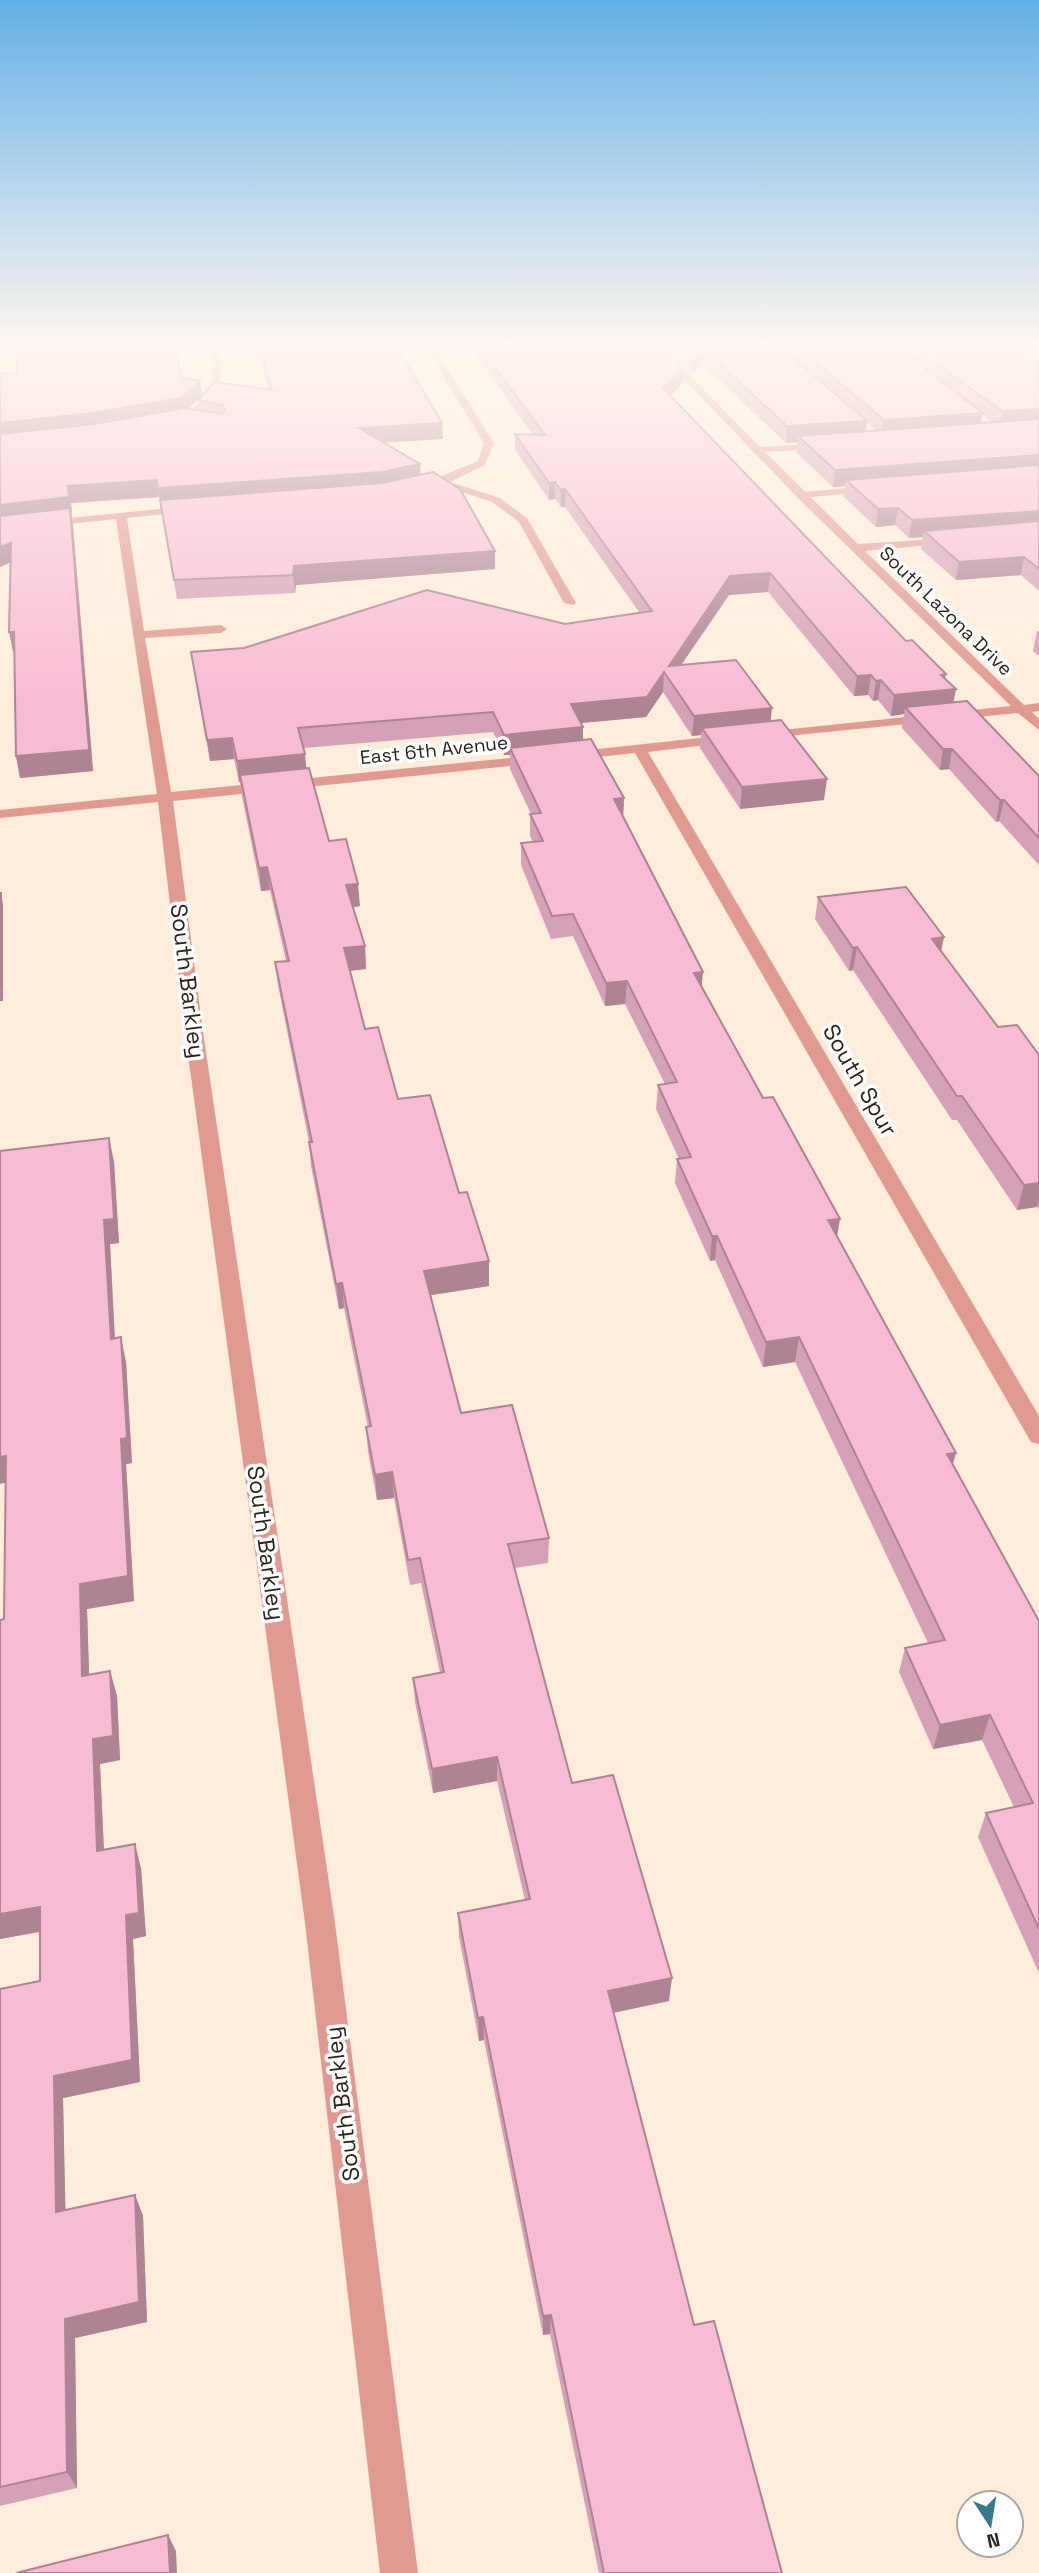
<svg xmlns="http://www.w3.org/2000/svg" width="1039" height="2573" font-family="'Space Grotesk',sans-serif">
	<style>
		.lines { fill: none; stroke-linecap: round; stroke-linejoin: round }
		.service { fill: #e09a92; fill-rule: evenodd }
		.minor { fill: #e09a92; fill-rule: evenodd }
		.wall { fill: #d5a1b6; fill-rule: evenodd }
		.shaded-wall { fill: #ae8394 }
		.building { fill: #f8bbd4; stroke: #ae8394; stroke-width: 2 }
		.labels { text-anchor: middle; dominant-baseline: central; stroke-width: 7; stroke-linejoin: round; paint-order: stroke }
		.far-street-label { font-size: 19px; fill: #2c251c; stroke: #fff }
		.street-label { font-size: 23px; fill: #2c251c; stroke: #fff }
	</style>
	<rect width="100%" height="100%" fill="#feeddb"/>
	<g class="lines">
		<path class="service" d="M873,486L878,489L877,491L801,498L796,495L801,492Z"/>
		<g class="minor">
			<path d="M207,342H215C223,370 226,389 203,409C197,415 192,420 184,420V416C216,390 217,382 207,342Z"/>
			<path d="M422,342H430L494,443L485,465L450,482L500,498L527,518L576,603L574,605L564,603L519,522L492,502L440,485L420,490L415,487L478,461L484,443Z"/>
			<path d="M648,342H657L760,447L827,443L829,445L824,448L765,452L858,544L954,538V542L950,543L865,551L1024,705L1039,703V711L1032,712L1039,719V730L1018,713L758,739L756,736L763,732L1011,706L797,497Z"/>
			<path d="M189,506L193,507V511L127,518L144,631L221,625L227,629L221,633L145,638L171,792L539,755L546,759L539,763L173,801L203,1032L335,1923L418,2573H380L305,1923L185,1032L158,802L0,818V810L157,794L116,519L0,531V525Z"/>
			<path d="M727,735L732,736V742L648,752L1039,1416V1444L1031,1442L635,753L571,760L564,756L571,752Z"/>
		</g>
	</g>
	<g class="wall">
		<path d="M253,342H394L443,439L384,442L420,475L495,569L296,585L295,593L177,599L159,497L71,503L72,514H71L73,526L93,771L20,778L16,756L14,652H13L10,562L0,567V374L182,378L200,381L202,395L269,389L262,366ZM198,400L199,410L189,408Z"/>
		<path d="M466,342H660L684,368L683,383L670,396L906,641L956,689L953,702L1039,776V865L999,821L996,822L949,769L940,770L902,728L904,714L891,716L878,700L873,701L868,695L854,696L768,592L729,595L682,664L771,721L824,800L740,809L700,748L701,735L692,736L663,692L646,717L581,723L583,740L624,798L623,817L702,986L837,1236L953,1464L1039,1621V1973L978,1837L986,1813L1014,1807L982,1740L933,1749L899,1672L905,1648L928,1643L795,1362L763,1367L715,1260L710,1261L675,1183L677,1159H679L656,1109L658,1085L665,1084L625,1004L605,1006L573,936L551,939L521,865V843L533,842L530,836V814H531L510,769V755H504L493,732L304,748L306,768L329,841L360,906L353,907L365,946L366,969L350,971L365,1029L398,1099L459,1193L489,1286L431,1295L461,1413L549,1538L548,1563L515,1568L572,1783L669,2001L614,2013L694,2325L782,2573H599L550,2334L543,2335L484,2040L479,2041L459,1937L458,1913L525,1900L497,1781L433,1793L415,1702L413,1678L440,1673L421,1583L410,1585L394,1498L377,1500L368,1452L366,1427H368L344,1308L339,1309L311,1166L309,1142L278,985L275,962L286,961L270,890L261,891L242,796L240,782H239L234,759L210,761L194,672L191,652L565,624L639,612L565,507H561L555,499L549,500L515,450V434L533,435Z"/>
		<path d="M661,342H1039V591L1021,575L956,580L921,549L923,537L909,538L895,525L876,527L844,497L845,486L833,487L796,452L797,442L786,443L702,364L692,374ZM982,415L992,422L981,423ZM867,423L876,431H866Z"/>
		<path d="M1037,631H1039V656L1033,651Z"/>
		<path d="M818,897L944,937L941,951L998,1027L1039,1055V1209L1037,1207L1017,1210L957,1120H952L853,970L849,971L815,919Z"/>
		<path d="M109,1138L114,1162L119,1243L110,1244L115,1338L126,1362L132,1463L126,1464L134,1601L87,1609L89,1675L110,1671L117,1696L120,1760L100,1764L104,1850L141,1868L146,1936L133,1939L140,2082L63,2098L65,2210L135,2195L143,2216L147,2322L75,2338L77,2488L0,2506V1989L40,1981V1932L0,1939L6,1483Z"/>
	</g>
	<g class="shaded-wall">
		<path d="M703,349L702,364L692,374L693,359Z"/>
		<path d="M684,368L683,383L662,404L663,388Z"/>
		<path d="M200,381L202,396L183,414L0,439V423Z"/>
		<path d="M1039,409V424L999,427L1002,411Z"/>
		<path d="M983,413L980,429L882,436L884,420Z"/>
		<path d="M867,421L865,437L798,436L797,442L786,443L787,426Z"/>
		<path d="M442,423L443,439L360,444L359,428Z"/>
		<path d="M1039,455V471L846,480L845,486L833,487L835,470Z"/>
		<path d="M420,464L421,481L383,489L161,506L158,488Z"/>
		<path d="M157,480L159,497L71,503L72,514H71L73,526L93,771L20,778L16,756L70,514L0,523V505L68,486Z"/>
		<path d="M555,482V499L549,500V483Z"/>
		<path d="M565,489V507H561V490Z"/>
		<path d="M898,508L895,525L876,527L878,509Z"/>
		<path d="M1039,511V528L924,531L923,537L909,538L912,520Z"/>
		<path d="M11,543L14,561L0,567V547Z"/>
		<path d="M495,551V569L296,585L295,593L293,575L294,566Z"/>
		<path d="M1024,557L1021,575L956,580L959,562Z"/>
		<path d="M770,573L768,592L729,595L670,681L669,666L730,576Z"/>
		<path d="M9,632H14L18,651L13,652Z"/>
		<path d="M664,672L663,692L646,717L570,724L571,704Z"/>
		<path d="M946,674L943,690L956,689L952,709L905,707L904,714L891,716L894,695L941,675Z"/>
		<path d="M871,675L868,695L854,696L857,676Z"/>
		<path d="M881,680L878,700L873,701L876,681Z"/>
		<path d="M772,708L770,728H702L701,735L692,736L694,716Z"/>
		<path d="M583,727V747L510,748V755H504V735Z"/>
		<path d="M232,738L234,759L210,761L207,740Z"/>
		<path d="M943,749H952L949,769L940,770Z"/>
		<path d="M305,754L307,775H240V782H239L237,761Z"/>
		<path d="M827,779L824,800L740,809L742,787Z"/>
		<path d="M624,798L623,820L614,799Z"/>
		<path d="M1000,800H1004L999,821L996,822Z"/>
		<path d="M267,867L270,890L261,891L259,868Z"/>
		<path d="M358,884L360,906L348,908L346,885Z"/>
		<path d="M1,893L3,905V1001H0Z"/>
		<path d="M944,937L939,960L932,939Z"/>
		<path d="M365,946L366,969L345,971L344,948Z"/>
		<path d="M857,947L853,970L849,971L853,948Z"/>
		<path d="M703,972L701,995L694,973Z"/>
		<path d="M627,981L625,1004L605,1006L606,983Z"/>
		<path d="M109,1138L114,1162L119,1243L110,1244L116,1364L111,1339L104,1220Z"/>
		<path d="M1039,1183V1200L1037,1207L1017,1210L1024,1185Z"/>
		<path d="M840,1219L836,1243L828,1220Z"/>
		<path d="M712,1236H717L715,1260L710,1261Z"/>
		<path d="M489,1261V1286L426,1296L424,1271Z"/>
		<path d="M342,1283L344,1308L339,1309L336,1284Z"/>
		<path d="M121,1337L126,1362L132,1463L126,1464L134,1601L87,1609L90,1701L82,1676L80,1584Z"/>
		<path d="M799,1337L795,1362L763,1367L766,1342Z"/>
		<path d="M956,1453L949,1478L947,1454Z"/>
		<path d="M6,1456L13,1481L0,1484V1457Z"/>
		<path d="M392,1472L394,1498L377,1500L375,1475Z"/>
		<path d="M110,1671L117,1696L120,1760L100,1764L105,1875L97,1851L93,1739Z"/>
		<path d="M990,1715L982,1740L933,1749L940,1725Z"/>
		<path d="M497,1757V1781L433,1793L432,1769Z"/>
		<path d="M135,1844L141,1868L146,1936L133,1939L140,2082L63,2098L66,2232L56,2212L54,2076L126,1915Z"/>
		<path d="M40,1907L48,1930L0,1939V1914Z"/>
		<path d="M672,1978L669,2001L606,2014L608,1991Z"/>
		<path d="M483,2017L484,2040L479,2041L478,2018Z"/>
		<path d="M135,2195L143,2216L147,2322L75,2338L77,2488L67,2472L65,2319Z"/>
		<path d="M551,2315L550,2334L543,2335V2316Z"/>
		<path d="M168,2535L176,2551L177,2573H170Z"/>
	</g>
	<g class="building">
		<path d="M18,342H173L182,378L200,381L181,398L93,413L0,423V374L17,373Z"/>
		<path d="M258,342H394L442,423L359,428L420,464L382,472L158,488L157,480L68,486L69,497L0,505V434L94,424L185,408L222,414L225,411L223,405L198,400L214,382L272,390Z"/>
		<path d="M476,342H660L684,368L663,388L906,641L912,640L946,674L941,675L956,689L894,695L881,680L876,681L871,675L857,676L770,573L730,576L669,666L736,660L772,708L694,716L664,672L647,697L571,704L583,727L504,735L493,712L298,728L305,754L237,761L232,738L207,740L191,652L244,648L427,590L565,624L652,611L565,489L561,490L555,482L549,483L515,434L545,435Z"/>
		<path d="M676,342H774L867,421L787,426L703,349L693,359Z"/>
		<path d="M792,342H889L983,413L884,420Z"/>
		<path d="M906,342H1005L1039,364V409L1002,411Z"/>
		<path d="M1024,342H1039V352Z"/>
		<path d="M1039,419V455L835,470L798,436Z"/>
		<path d="M1039,465V511L912,520L898,508L878,509L846,480Z"/>
		<path d="M433,472L460,489L495,551L294,566L293,575L174,580L160,500L382,483Z"/>
		<path d="M70,508L89,750L16,756L14,632H9L11,543L0,547V516Z"/>
		<path d="M1039,521V569L1024,557L959,562L924,531Z"/>
		<path d="M967,701L1039,776V838L1004,800H1000L952,749H943L905,707Z"/>
		<path d="M781,720L827,779L742,787L702,728Z"/>
		<path d="M591,739L624,798L614,799L703,972L694,973L763,1098L773,1097L840,1219L828,1220L956,1453L947,1454L1039,1621V1929L986,1813L1033,1803L990,1715L940,1725L905,1648L945,1640L799,1337L766,1342L717,1236H712L677,1159L691,1157L658,1085L677,1082L627,981L606,983L573,914L552,916L521,843L543,841L530,814L541,813L510,748Z"/>
		<path d="M309,768L329,841L346,839L358,884L346,885L365,946L344,948L365,1029L378,1027L398,1099L430,1095L459,1193L467,1192L489,1261L424,1271L461,1413L512,1405L549,1538L508,1544L572,1783L613,1775L672,1978L608,1991L694,2325L714,2321L782,2573H604L551,2315L543,2316L483,2017L478,2018L458,1913L530,1899L497,1757L432,1769L413,1678L444,1672L420,1558L408,1560L392,1472L375,1475L366,1427L371,1426L342,1283L336,1284L309,1142H312L275,962L289,961L267,867L259,868L240,775Z"/>
		<path d="M906,887L944,937L932,939L998,1027L1017,1025L1039,1055V1183L1024,1185L962,1096H957L857,947L853,948L818,897Z"/>
		<path d="M0,893H1L0,989Z"/>
		<path d="M109,1138L114,1219L104,1220L111,1339L121,1337L127,1438L121,1439L128,1576L80,1584L82,1676L110,1671L113,1736L93,1739L97,1851L135,1844L139,1913L126,1915L132,2060L54,2076L56,2212L135,2195L139,2302L65,2319L67,2472L0,2487V1989L40,1981V1907L0,1914V1620L4,1619L6,1456L0,1457V1151Z"/>
		<path d="M168,2535L170,2573H16Z"/>
	</g>
	<linearGradient id="sky" x2="0" y2="1"><stop stop-color="#63b0e7"/><stop offset="0.49" stop-color="#fff7ef"/><stop offset="1" stop-color="#fff7ef" stop-opacity="0"/></linearGradient>
	<rect width="1039" height="702" fill="url(#sky)"/>
	<g class="labels">
		<g class="far-street-label">
			<text transform="translate(946 611) rotate(44)">South Lazona Drive</text>
			<text transform="translate(434 750) rotate(-6)">East 6th Avenue</text>
		</g>
		<g class="street-label">
			<text transform="translate(188 981) rotate(83)">South Barkley</text>
			<text transform="translate(860 1080) rotate(60)">South Spur</text>
			<text transform="translate(266 1543) rotate(82)">South Barkley</text>
			<text transform="translate(342 2104) rotate(-97)">South Barkley</text>
		</g>
	</g>
	<g transform="translate(990 2524) rotate(168)"><circle r="33" fill="#ffffff" stroke="#aba8a4" stroke-width="2"/>
	<path d="M0-5L12 26L0 18L-12 26Z" fill="#387a8c"/>
	<text y="-10" font-size="19" font-weight="bold" text-anchor="middle" fill="#2c251c">N</text>
	</g>
</svg>
